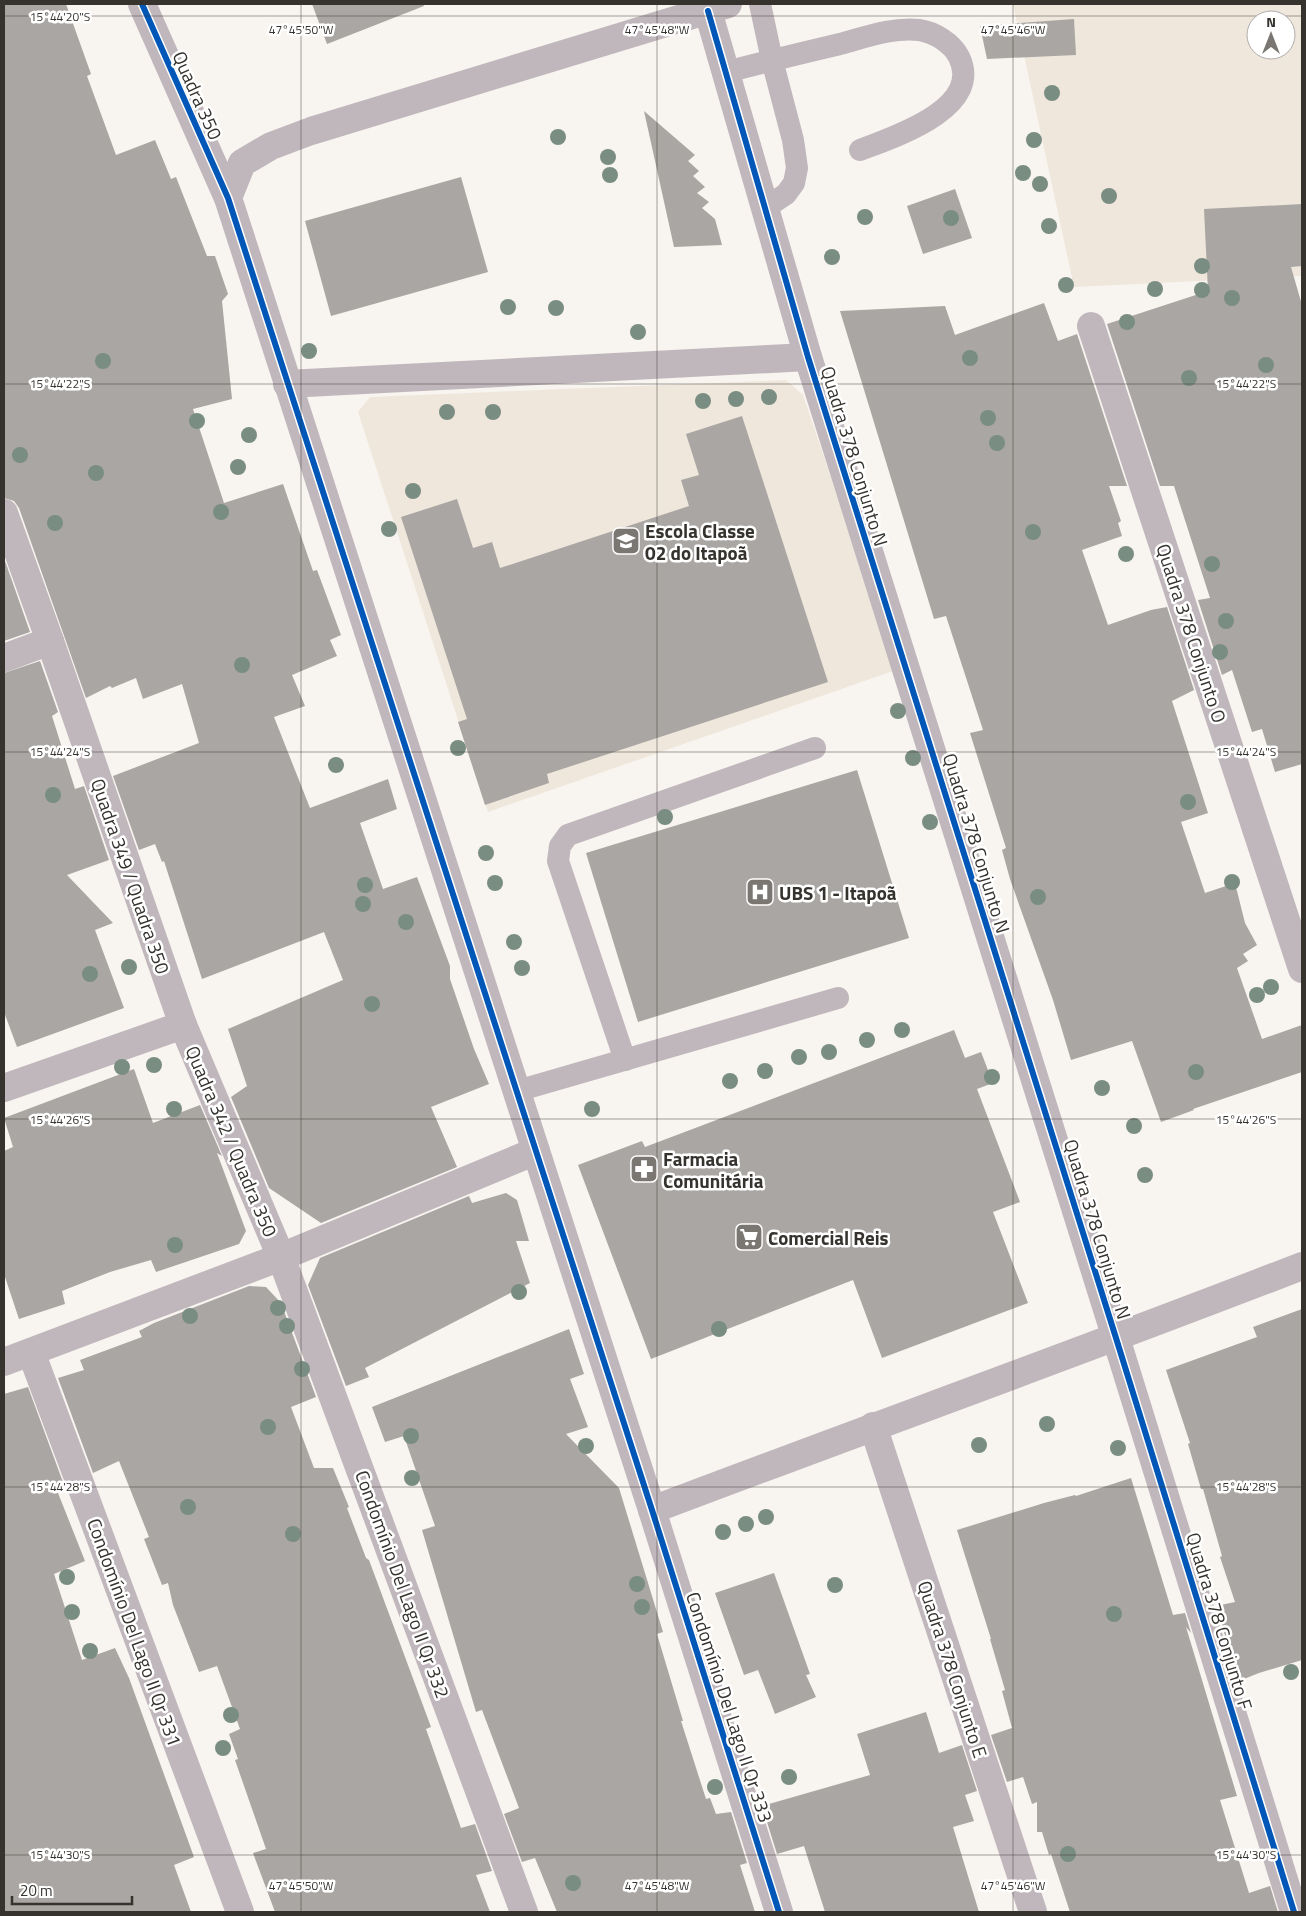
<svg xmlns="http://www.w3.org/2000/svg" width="1306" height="1916" font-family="'Titillium Web',sans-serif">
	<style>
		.built { fill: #efe7dc; fill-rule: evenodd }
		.building { fill: #a9a6a3 }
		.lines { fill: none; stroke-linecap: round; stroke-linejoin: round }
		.service { stroke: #c0b7bd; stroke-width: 22 }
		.minor { stroke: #c0b7bd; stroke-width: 28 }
		.cycleway-casing { stroke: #fff; stroke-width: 9 }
		.cycleway { stroke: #0057b8; stroke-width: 6 }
		.tree { fill: #7a8d82 }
		.ticks { fill: none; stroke: #36332f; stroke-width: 1; stroke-opacity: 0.45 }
		.labels { text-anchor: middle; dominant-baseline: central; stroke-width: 5; stroke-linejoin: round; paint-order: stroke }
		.street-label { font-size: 19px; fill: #36332f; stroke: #fff }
		.poi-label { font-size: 19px; font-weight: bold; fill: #36332f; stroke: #fff; text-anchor: start }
		.ticks-label { font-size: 12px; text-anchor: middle; fill: #36332f; stroke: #fff; stroke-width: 5; stroke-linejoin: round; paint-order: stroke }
	</style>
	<rect width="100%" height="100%" fill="#f8f4ef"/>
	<g class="built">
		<path d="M1013,4H1302V276L1074,287ZM1256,20H1286V50H1256Z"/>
		<path d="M786,380L803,395L896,670L488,812L358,412L370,397Z"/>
	</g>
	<g class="building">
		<path d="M4,4H66L91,74L87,76L116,155L155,140L171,179L176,177L207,256H215L228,294L222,301L232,399L193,409L224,503L283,484L313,571L317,570L341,635L330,640L337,656L292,675L305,706L274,717L310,808L388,779L397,809L360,823L383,889L417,877L450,966V979L474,1049L489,1084L431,1107L457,1167L321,1223L269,1188L231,1097L247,1086L228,1029L343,980L324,932L202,979L164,861L162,862L155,844L139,850L113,776L199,743L182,684L143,699L136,678L112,688L110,686L86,698L19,508L14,501L4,498Z"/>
		<path d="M312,4H423L424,6L327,44Z"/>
		<path d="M1074,19L1076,55L987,59L980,26Z"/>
		<path d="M644,111L695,155L688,161L699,171L693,176L705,187L697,193L709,202L702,208L715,219L722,245L674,247Z"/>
		<path d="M461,177L488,272L331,316L305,221Z"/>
		<path d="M955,189L972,238L923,254L907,206Z"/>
		<path d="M1302,204V266L1291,267L1302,305V764L1275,772L1262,729L1252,732L1232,670L1222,675L1198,600L1210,598L1174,486H1160L1107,324L1208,291L1204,209Z"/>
		<path d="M1044,303L1058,341L1077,334L1127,486H1109L1121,521L1118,523L1122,536L1082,550L1108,625L1151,610L1167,607L1194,690L1172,701L1208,813L1181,822L1205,893L1235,883L1245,923L1257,945L1243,954L1248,961L1237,968L1262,1039L1302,1025V1072L1193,1109L1194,1110L1161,1122L1132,1041L1071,1060L1053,1000L1010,879L1002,850L1006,848L970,733L983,730L946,616L934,619L840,311L945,306L955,335Z"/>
		<path d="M742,416L828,682L547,774L549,783L485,805L458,722L467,719L401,517L457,499L473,548L492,542L500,568L689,506L681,480L699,475L686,434Z"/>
		<path d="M4,558L30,632L4,641Z"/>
		<path d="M40,661L58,712L52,716L75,789L84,786L109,860L67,875L113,923L95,930L124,1008L17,1047L4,1012V673Z"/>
		<path d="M857,770L909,938L638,1022L586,853Z"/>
		<path d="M954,1030L965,1058L981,1052L993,1083L977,1089L1020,1202L993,1212L1028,1303L882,1358L853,1280L651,1359L578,1165L642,1141L645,1147Z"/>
		<path d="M134,1069L153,1123L200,1105L222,1156L217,1153L246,1231L239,1244L156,1272L151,1260L110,1272L62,1291L65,1304L19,1319L4,1274V1151L13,1147L4,1118Z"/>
		<path d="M506,1193L517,1200L529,1241H516L530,1283L365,1368L369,1377L346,1386L308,1285L320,1258L469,1196L472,1203Z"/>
		<path d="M249,1286L266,1287L281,1303L316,1397L291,1407L314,1468H333L349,1507L347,1508L366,1558L369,1560L431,1727L426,1729L461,1828L475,1824L492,1871L476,1875L490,1912H275L253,1853L266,1849L235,1760L238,1759L229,1734L240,1729L217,1666L199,1672L173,1605L168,1583L162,1585L144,1539L149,1537L119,1461L93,1473L58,1378L84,1370L80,1360L142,1337L139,1331L154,1323Z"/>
		<path d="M1302,1309V1660L1259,1673L1239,1681L1216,1606L1235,1602L1220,1557L1222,1556L1203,1489H1201L1188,1444L1190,1443L1166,1370L1257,1337L1253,1327Z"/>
		<path d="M569,1329L584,1374L570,1379L588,1427L566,1434L619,1488L663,1632L657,1634L683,1721H681L706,1799L710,1798L716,1814L731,1812L747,1863L740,1865L755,1912H557L535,1858L522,1862L504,1814L519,1808L482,1710L476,1712L422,1530L435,1526L404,1436L385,1442L372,1407Z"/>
		<path d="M28,1387L64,1485L56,1488L85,1561L54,1574L82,1660L115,1648L129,1678L194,1857L174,1865L191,1912H4V1394Z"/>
		<path d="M1131,1478L1173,1615L1185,1613L1191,1633L1186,1627L1237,1796L1220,1800L1249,1893L1270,1886L1278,1912H1070L1051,1854L1049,1855L1042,1832H1037V1802L1032,1804L1023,1777L1007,1782L991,1735L1012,1728L1002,1691L1005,1690L990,1639H991L957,1530L1044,1503L1075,1495L1076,1496Z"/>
		<path d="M774,1573L810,1674L806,1675L816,1697L775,1714L758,1670L744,1675L715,1593Z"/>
		<path d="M926,1712L939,1753L962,1745L977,1791L965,1795L974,1821L953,1827L979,1912H825L804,1846L777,1854L762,1806L870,1775L857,1734Z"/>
	</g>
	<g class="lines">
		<g class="service">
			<path d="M760,4L772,60L793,140L797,168L794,183L786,194L765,208"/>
			<path d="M726,72C764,62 802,53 840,44C866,37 893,27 919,30C934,32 952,43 959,57C984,108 894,137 860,150"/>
			<path d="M625,1060L558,861L560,846L568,835L815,748"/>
			<path d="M517,1091L838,998"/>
		</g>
		<g class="minor">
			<path d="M142,4L228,198L652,1510L779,1912"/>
			<path d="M708,11L808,357L1116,1338L1294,1912"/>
			<path d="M228,198L242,163L271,146L311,131L728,4"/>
			<path d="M1091,326L1302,969"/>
			<path d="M287,384L808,357"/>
			<path d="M4,513L50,641L183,1025L281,1257L524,1912"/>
			<path d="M4,658L50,641"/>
			<path d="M4,1088L183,1025"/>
			<path d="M31,1352L240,1912"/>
			<path d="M4,1362L281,1257L536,1151"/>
			<path d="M873,1426L1033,1912"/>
			<path d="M652,1510C868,1428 1086,1350 1302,1266"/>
		</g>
		<defs>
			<g id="cycleway">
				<path d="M142,4L228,198L652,1510L779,1912"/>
				<path d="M708,11L808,357L1116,1338L1294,1912"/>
			</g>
		</defs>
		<use href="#cycleway" class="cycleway-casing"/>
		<use href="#cycleway" class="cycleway"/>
	</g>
	<g class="tree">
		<circle cx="1052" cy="93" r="8"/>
		<circle cx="558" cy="137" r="8"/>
		<circle cx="1034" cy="140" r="8"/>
		<circle cx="608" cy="157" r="8"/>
		<circle cx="1023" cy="173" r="8"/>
		<circle cx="610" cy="175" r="8"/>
		<circle cx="1040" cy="184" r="8"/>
		<circle cx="1109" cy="196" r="8"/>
		<circle cx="865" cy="217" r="8"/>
		<circle cx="951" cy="218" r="8"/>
		<circle cx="1049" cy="226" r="8"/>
		<circle cx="832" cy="257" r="8"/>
		<circle cx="1202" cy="266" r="8"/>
		<circle cx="1066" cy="285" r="8"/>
		<circle cx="1155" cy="289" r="8"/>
		<circle cx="1202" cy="290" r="8"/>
		<circle cx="1232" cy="298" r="8"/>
		<circle cx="508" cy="307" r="8"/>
		<circle cx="556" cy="308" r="8"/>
		<circle cx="1127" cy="322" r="8"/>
		<circle cx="638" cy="332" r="8"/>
		<circle cx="309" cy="351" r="8"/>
		<circle cx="970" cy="358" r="8"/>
		<circle cx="103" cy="361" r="8"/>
		<circle cx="1266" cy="365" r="8"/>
		<circle cx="1189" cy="378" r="8"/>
		<circle cx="769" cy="397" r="8"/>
		<circle cx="736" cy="399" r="8"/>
		<circle cx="703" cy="401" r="8"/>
		<circle cx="447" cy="412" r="8"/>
		<circle cx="493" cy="412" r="8"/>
		<circle cx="988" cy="418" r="8"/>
		<circle cx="197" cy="421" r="8"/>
		<circle cx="249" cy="435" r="8"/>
		<circle cx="997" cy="443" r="8"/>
		<circle cx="20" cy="455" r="8"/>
		<circle cx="238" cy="467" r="8"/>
		<circle cx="96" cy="473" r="8"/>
		<circle cx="413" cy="491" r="8"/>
		<circle cx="221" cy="512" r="8"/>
		<circle cx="55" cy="523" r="8"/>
		<circle cx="389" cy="529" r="8"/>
		<circle cx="1033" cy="532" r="8"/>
		<circle cx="1126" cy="554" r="8"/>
		<circle cx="1212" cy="564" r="8"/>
		<circle cx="1226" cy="621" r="8"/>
		<circle cx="1220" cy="652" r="8"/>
		<circle cx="242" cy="665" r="8"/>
		<circle cx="898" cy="711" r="8"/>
		<circle cx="458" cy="748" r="8"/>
		<circle cx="913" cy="758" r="8"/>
		<circle cx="336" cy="765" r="8"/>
		<circle cx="53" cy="795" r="8"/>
		<circle cx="1188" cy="802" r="8"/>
		<circle cx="665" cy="817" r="8"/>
		<circle cx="930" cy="822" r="8"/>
		<circle cx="486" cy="853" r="8"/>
		<circle cx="1232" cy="882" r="8"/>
		<circle cx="495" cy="883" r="8"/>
		<circle cx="365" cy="885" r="8"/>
		<circle cx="1038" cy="897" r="8"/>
		<circle cx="363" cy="904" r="8"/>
		<circle cx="406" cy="922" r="8"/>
		<circle cx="514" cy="942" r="8"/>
		<circle cx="129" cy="967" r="8"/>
		<circle cx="522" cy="968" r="8"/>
		<circle cx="90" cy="974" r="8"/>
		<circle cx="1271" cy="987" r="8"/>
		<circle cx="1257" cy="995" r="8"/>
		<circle cx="372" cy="1004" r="8"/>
		<circle cx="902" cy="1030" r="8"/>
		<circle cx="867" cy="1040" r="8"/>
		<circle cx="829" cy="1052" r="8"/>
		<circle cx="799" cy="1057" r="8"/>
		<circle cx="154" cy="1065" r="8"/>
		<circle cx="122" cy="1067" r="8"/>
		<circle cx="765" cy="1071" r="8"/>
		<circle cx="1196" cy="1072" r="8"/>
		<circle cx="992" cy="1077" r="8"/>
		<circle cx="730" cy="1081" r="8"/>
		<circle cx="1102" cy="1088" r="8"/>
		<circle cx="174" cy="1109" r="8"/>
		<circle cx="592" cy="1109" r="8"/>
		<circle cx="1134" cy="1126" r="8"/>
		<circle cx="1145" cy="1175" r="8"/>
		<circle cx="175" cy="1245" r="8"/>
		<circle cx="519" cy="1292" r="8"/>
		<circle cx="278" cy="1308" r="8"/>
		<circle cx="190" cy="1316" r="8"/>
		<circle cx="287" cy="1326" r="8"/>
		<circle cx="719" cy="1329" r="8"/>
		<circle cx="302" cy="1369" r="8"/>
		<circle cx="1047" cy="1424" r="8"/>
		<circle cx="268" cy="1427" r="8"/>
		<circle cx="411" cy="1436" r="8"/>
		<circle cx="979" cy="1445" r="8"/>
		<circle cx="586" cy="1446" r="8"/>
		<circle cx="1118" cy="1448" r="8"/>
		<circle cx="412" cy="1478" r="8"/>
		<circle cx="188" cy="1507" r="8"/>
		<circle cx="766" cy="1517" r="8"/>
		<circle cx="746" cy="1524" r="8"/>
		<circle cx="723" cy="1532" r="8"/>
		<circle cx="293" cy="1534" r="8"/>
		<circle cx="67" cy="1577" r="8"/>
		<circle cx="637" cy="1584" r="8"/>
		<circle cx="835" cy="1585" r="8"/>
		<circle cx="642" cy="1607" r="8"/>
		<circle cx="72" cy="1612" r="8"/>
		<circle cx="1114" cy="1614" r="8"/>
		<circle cx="90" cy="1651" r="8"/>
		<circle cx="1291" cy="1672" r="8"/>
		<circle cx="231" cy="1715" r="8"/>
		<circle cx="223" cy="1748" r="8"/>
		<circle cx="789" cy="1777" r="8"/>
		<circle cx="715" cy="1787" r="8"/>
		<circle cx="1068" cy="1854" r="8"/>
		<circle cx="573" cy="1883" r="8"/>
	</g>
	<path class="ticks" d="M301,4V1912M657,4V1912M1013,4V1912M4,16H1302M4,384H1302M4,752H1302M4,1119H1302M4,1487H1302M4,1855H1302"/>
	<defs>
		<symbol id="school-square" viewBox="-11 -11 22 22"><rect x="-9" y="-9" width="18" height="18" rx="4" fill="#7a7772" stroke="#fff"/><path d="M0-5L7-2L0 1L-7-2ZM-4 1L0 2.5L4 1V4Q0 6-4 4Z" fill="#fff"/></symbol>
		<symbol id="hospital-square" viewBox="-11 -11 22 22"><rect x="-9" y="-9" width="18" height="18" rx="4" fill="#7a7772" stroke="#fff"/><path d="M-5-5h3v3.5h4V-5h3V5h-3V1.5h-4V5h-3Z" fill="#fff"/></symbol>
		<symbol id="pharmacy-square" viewBox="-11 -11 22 22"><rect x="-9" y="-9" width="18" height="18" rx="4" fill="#7a7772" stroke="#fff"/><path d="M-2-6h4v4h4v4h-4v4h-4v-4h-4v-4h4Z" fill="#fff"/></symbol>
		<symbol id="supermarket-square" viewBox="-11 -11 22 22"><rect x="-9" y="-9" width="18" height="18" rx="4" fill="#7a7772" stroke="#fff"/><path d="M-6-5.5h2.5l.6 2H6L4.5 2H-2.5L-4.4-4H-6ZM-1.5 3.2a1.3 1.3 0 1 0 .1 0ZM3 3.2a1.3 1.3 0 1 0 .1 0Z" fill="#fff"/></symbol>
	</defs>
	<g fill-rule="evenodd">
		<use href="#school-square" x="610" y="525" width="32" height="32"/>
		<use href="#hospital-square" x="744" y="876" width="32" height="32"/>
		<use href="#pharmacy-square" x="628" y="1153" width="32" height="32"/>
		<use href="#supermarket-square" x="733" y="1221" width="32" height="32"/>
	</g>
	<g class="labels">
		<g class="street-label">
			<text transform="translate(198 95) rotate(66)">Quadra 350</text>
			<text transform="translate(855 456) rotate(73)">Quadra 378 Conjunto N</text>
			<text transform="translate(1192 633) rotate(72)">Quadra 378 Conjunto O</text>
			<text transform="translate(977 843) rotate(73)">Quadra 378 Conjunto N</text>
			<text transform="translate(131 876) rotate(71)">Quadra 349 / Quadra 350</text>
			<text transform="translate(232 1141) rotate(67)">Quadra 342 / Quadra 350</text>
			<text transform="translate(1098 1229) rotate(73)">Quadra 378 Conjunto N</text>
			<text transform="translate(403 1584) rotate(70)">Condomínio Del Lago II Qr 332</text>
			<text transform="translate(1220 1621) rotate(73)">Quadra 378 Conjunto F</text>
			<text transform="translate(135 1632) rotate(70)">Condomínio Del Lago II Qr 331</text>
			<text transform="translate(953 1669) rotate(72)">Quadra 378 Conjunto E</text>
			<text transform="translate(730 1707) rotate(72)">Condomínio Del Lago II Qr 333</text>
		</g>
		<g class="poi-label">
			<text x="645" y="530">Escola Classe<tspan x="645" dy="22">02 do Itapoã</tspan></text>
			<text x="779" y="892">UBS 1 - Itapoã</text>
			<text x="663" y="1158">Farmacia<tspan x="663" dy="22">Comunitária</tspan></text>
			<text x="768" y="1237">Comercial Reis</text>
		</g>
	</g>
	<g class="ticks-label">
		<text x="60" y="21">15°44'20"S</text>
		<text x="301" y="34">47°45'50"W</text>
		<text x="657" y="34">47°45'48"W</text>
		<text x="1013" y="34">47°45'46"W</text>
		<text x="60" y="388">15°44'22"S</text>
		<text x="1246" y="388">15°44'22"S</text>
		<text x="60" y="756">15°44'24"S</text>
		<text x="1246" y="756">15°44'24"S</text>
		<text x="60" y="1124">15°44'26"S</text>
		<text x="1246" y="1124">15°44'26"S</text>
		<text x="60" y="1491">15°44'28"S</text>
		<text x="1246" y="1491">15°44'28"S</text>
		<text x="60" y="1859">15°44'30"S</text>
		<text x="1246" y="1859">15°44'30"S</text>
		<text x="301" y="1890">47°45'50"W</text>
		<text x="657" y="1890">47°45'48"W</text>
		<text x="1013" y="1890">47°45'46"W</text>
	</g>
	<rect width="1306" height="1916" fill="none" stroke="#36332f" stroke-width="10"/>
	<g transform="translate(1271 35)"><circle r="24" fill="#ffffff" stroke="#afadac"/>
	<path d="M0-4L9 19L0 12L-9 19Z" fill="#7a7772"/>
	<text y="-8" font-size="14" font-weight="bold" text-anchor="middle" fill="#36332f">N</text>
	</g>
	<path d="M12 1896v8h120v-8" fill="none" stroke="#36332f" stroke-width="2.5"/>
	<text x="20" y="1896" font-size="15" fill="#36332f" stroke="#ffffff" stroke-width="4" paint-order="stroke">20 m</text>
</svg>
